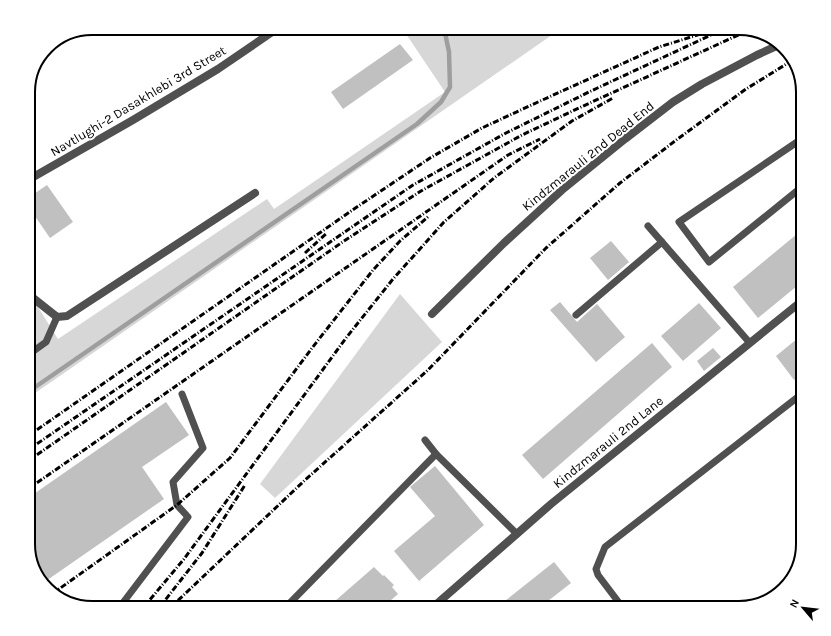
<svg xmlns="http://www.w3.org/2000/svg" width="831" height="636" font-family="Karla,sans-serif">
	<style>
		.green { fill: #d7d7d7 }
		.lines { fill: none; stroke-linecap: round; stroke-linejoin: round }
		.stream { stroke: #9e9e9e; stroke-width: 4.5 }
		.building { fill: #c0c0c0 }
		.service { stroke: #505050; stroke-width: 7 }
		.minor { stroke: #505050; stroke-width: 8 }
		.rail { stroke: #000; stroke-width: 3; stroke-dasharray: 6 2 1 2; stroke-linecap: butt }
		.labels { text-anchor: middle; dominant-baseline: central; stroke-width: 4; stroke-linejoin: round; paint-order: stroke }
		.street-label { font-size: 13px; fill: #000; stroke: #fff }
		.rim { fill: none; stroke: #000; stroke-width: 2 }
	</style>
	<rect width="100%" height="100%" fill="#fff"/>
	<g class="green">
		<path d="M402,28H562L28,398V291L58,339L267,199L274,209L445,92Z"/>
		<path d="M400,294L442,342L275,498L260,484Z"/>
	</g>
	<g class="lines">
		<path class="stream" d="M28,392L417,124L441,102L450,87L449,52L444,28"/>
	</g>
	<g class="building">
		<path d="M400,44L413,60L343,109L331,92Z"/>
		<path d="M47,185L73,222L50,238L28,206V198Z"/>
		<path d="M803,229V281L758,318L733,287Z"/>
		<path d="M611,241L629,262L608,280L590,258Z"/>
		<path d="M560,302L577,322L597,304L625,337L596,362L550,310Z"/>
		<path d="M699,303L721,328L683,361L661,336Z"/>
		<path d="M803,334V373L794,380L776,356Z"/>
		<path d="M652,343L672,367L543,479L522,455Z"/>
		<path d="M713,348L721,357L704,371L697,361Z"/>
		<path d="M166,402L189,435L142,467L164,499L43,583L35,573L28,548V498Z"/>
		<path d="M435,466L484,525L419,581L394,551L435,516L410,487Z"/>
		<path d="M554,562L571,583L539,608H496Z"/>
		<path d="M374,567L383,576L384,575L394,585L392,587L398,594L382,608H327Z"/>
	</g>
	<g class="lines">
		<g class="service">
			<path d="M803,138L679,222L709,262L803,186"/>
			<path d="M648,226L749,342"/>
			<path d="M576,315L662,242"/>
			<path d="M28,355L46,342L57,317"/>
			<path d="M425,440L436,454L517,534"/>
			<path d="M757,604L779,592"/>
			<path d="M119,608L188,517L177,505L173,482L203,448L182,394"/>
			<path d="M285,608L436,454"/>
			<path d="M623,608L598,575L596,569L605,547L803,393"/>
		</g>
		<g class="minor">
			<path d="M28,180L133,120L218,69L278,28"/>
			<path d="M28,294L57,317L67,316L255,193"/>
			<path d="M432,314L504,243L562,190L625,139L673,102L702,84L757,55L781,44"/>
			<path d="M432,608L551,504L803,300"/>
		</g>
		<g class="rail">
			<path d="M305,253L327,233"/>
			<path d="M28,436L354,209L430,158L482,128L538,102L659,47L707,32"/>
			<path d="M28,450L413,185L506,133L591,91L726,28"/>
			<path d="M28,461L344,241L421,191L522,135L581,107L747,31"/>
			<path d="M28,489L508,155L540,139"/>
			<path d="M52,594L177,505L230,458L312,348L373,270L400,241L429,216"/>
			<path d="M143,608L184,559L346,338L393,279L444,222L494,178L572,121L613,98"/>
			<path d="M159,608L202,553L245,485"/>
			<path d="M170,608L304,481L428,370L546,248L620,183L675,141L746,89L793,60"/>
		</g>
	</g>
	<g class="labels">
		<g class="street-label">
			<text transform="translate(138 101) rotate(-31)">Navtlughi-2 Dasakhlebi 3rd Street</text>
			<text transform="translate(588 156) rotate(-39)">Kindzmarauli 2nd Dead End</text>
			<text transform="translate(608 442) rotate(-39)">Kindzmarauli 2nd Lane</text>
		</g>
	</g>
	<path d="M0 0H831V636H0ZM92 35H739A57 57 0 0 1 796 92V544A57 57 0 0 1 739 601H92A57 57 0 0 1 35 544V92A57 57 0 0 1 92 35Z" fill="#fff" fill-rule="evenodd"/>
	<path class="rim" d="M92 35H739A57 57 0 0 1 796 92V544A57 57 0 0 1 739 601H92A57 57 0 0 1 35 544V92A57 57 0 0 1 92 35Z"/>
	<g transform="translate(803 608) rotate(298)" stroke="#ffffff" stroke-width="3" paint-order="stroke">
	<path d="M0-3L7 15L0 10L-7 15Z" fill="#000000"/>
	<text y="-6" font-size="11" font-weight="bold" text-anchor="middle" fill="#000000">N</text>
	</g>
</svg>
